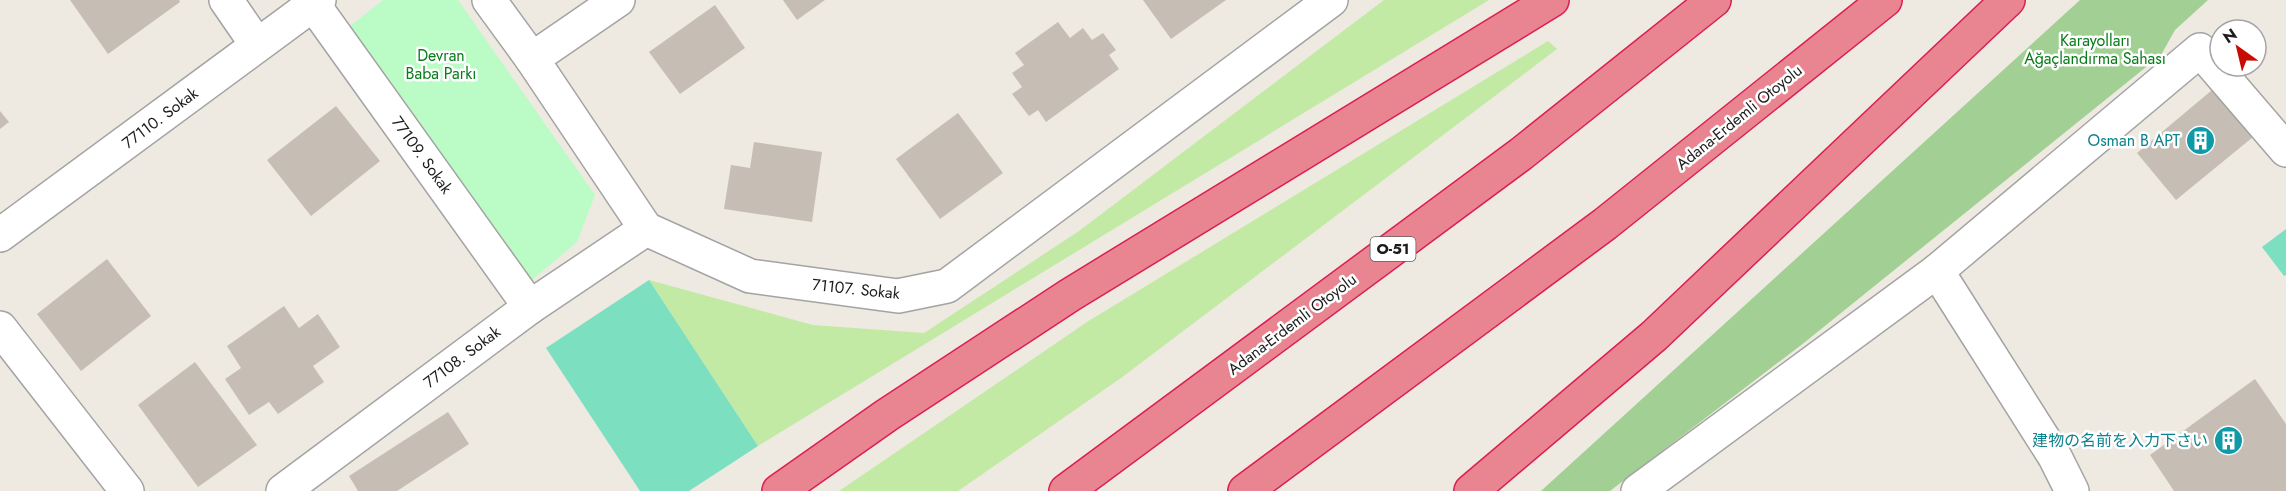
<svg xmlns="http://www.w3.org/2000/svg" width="2286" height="491" font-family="Jost,'Noto Sans SC','Noto Sans JP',sans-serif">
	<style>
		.grass { fill: #c2eaa4 }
		.forest { fill: #a2cf94 }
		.park { fill: #bbfbc5 }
		.pitch { fill: #7ce0c0 }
		.building { fill: #c6bdb4 }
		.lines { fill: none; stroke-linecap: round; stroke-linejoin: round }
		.minor-casing { stroke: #a3a3a3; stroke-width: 36 }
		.highway-casing { stroke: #dc1e52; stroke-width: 36 }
		.minor { stroke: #fff; stroke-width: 33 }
		.highway { stroke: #e98591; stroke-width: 33 }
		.labels { text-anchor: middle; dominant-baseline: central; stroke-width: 5; stroke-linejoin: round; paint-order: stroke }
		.shield { fill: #fff; stroke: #606060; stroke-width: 1.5 }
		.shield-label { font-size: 15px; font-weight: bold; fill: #1c1c1c }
		.park-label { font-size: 16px; fill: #087c19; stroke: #fff }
		.street-label { font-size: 16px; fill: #1c1c1c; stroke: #fff }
		.culture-label { font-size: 16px; fill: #0d838f; stroke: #fff; text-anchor: end }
	</style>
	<rect width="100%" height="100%" fill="#eeeae1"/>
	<g class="grass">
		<path d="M1384,0H1489L758,446L649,280L813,325L924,333L1079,231Z"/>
		<path d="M1548,41L1557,49L1121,378L958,491H839L1087,322Z"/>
	</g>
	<path class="forest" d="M2080,0H2208L2175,30L2161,55L1805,342L1610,491H1541Z"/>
	<path class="park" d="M383,0H458L595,195L577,242L532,280L350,26Z"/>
	<g class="pitch">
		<path d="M2286,229V275L2284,276L2262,247Z"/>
		<path d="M649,280L758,446L689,491H640L546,348Z"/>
	</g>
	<g class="building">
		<path d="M70,0H179L180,2L108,54Z"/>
		<path d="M783,0H825L797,20Z"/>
		<path d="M1143,0H1226L1171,39Z"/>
		<path d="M715,5L745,48L680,94L649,52Z"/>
		<path d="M1058,22L1070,38L1083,28L1092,40L1103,33L1116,50L1109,55L1119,69L1046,122L1038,110L1029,116L1012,94L1022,87L1012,73L1024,65L1015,53Z"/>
		<path d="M2224,80L2264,128L2176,200L2137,153Z"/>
		<path d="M336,106L380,161L311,216L267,160Z"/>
		<path d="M0,111L9,122L0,129Z"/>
		<path d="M958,113L1003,173L940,219L896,159Z"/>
		<path d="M754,142L822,152L812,222L724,209L731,165L750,168Z"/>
		<path d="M107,259L151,316L81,371L37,314Z"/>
		<path d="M284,306L299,328L318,314L340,347L313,366L324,382L278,414L269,402L249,415L225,379L241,368L227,346Z"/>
		<path d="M195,362L257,445L198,487L138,405Z"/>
		<path d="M2255,379L2286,424V491H2174L2150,455Z"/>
		<path d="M448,412L469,444L397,491H358L349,476Z"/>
	</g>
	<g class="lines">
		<defs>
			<g id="minor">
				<path d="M226,0L257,45"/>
				<path d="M489,0L532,59L646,229L750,276L898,296L947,286L1331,0"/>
				<path d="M313,4L530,307"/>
				<path d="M532,59L618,0"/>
				<path d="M0,235L319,0"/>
				<path d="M1937,271L2055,457L2072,491"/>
				<path d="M0,328L127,491"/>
				<path d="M283,491L530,307L646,229"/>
				<path d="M1638,491L1937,271L2200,50L2286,150"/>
			</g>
			<g id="highway">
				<path d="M779,491L887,415L1070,295L1552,0"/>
				<path d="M1066,491L1521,154L1714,0"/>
				<path d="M1245,491L1605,224L1885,0"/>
				<path d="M1471,491L1654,336L2008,0"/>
			</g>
		</defs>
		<use href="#minor" class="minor-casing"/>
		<use href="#highway" class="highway-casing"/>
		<use href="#minor" class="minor"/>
		<use href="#highway" class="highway"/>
	</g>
	<defs>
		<symbol id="building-disc" viewBox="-11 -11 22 22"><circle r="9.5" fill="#0f9aa8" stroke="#fff"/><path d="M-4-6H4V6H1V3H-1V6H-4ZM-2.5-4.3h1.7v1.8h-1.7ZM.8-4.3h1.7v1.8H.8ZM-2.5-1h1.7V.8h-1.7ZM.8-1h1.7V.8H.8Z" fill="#fff"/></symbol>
	</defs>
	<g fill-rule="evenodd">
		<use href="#building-disc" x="2184" y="124" width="33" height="33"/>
		<use href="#building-disc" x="2212" y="424" width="33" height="33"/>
	</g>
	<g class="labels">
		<rect class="shield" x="1370.5" y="237" width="45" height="24" rx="4.5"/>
		<g class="shield-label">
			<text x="1393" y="249">O-51</text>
		</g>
		<g class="park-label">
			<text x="2095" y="40">Karayolları<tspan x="2095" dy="18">Ağaçlandırma Sahası</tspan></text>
			<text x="441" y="55">Devran<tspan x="441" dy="18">Baba Parkı</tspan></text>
		</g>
		<g class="street-label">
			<text transform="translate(1739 117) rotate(-39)">Adana-Erdemli Otoyolu</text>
			<text transform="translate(160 118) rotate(-37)">77110. Sokak</text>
			<text transform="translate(422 155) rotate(54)">77109. Sokak</text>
			<text transform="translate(856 289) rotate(6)">71107. Sokak</text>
			<text transform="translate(1292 324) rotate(-37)">Adana-Erdemli Otoyolu</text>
			<text transform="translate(462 357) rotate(-37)">77108. Sokak</text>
		</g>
		<g class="culture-label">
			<text x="2180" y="140">Osman B APT</text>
			<text x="2208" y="440">建物の名前を入力下さい</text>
		</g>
	</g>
	<g transform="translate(2238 48) rotate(326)"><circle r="28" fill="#ffffff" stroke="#a4a4a4" stroke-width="1.5"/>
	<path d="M0-4.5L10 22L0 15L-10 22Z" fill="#c80d00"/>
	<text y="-9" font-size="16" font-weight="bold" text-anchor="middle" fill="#1c1c1c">N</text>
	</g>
</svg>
